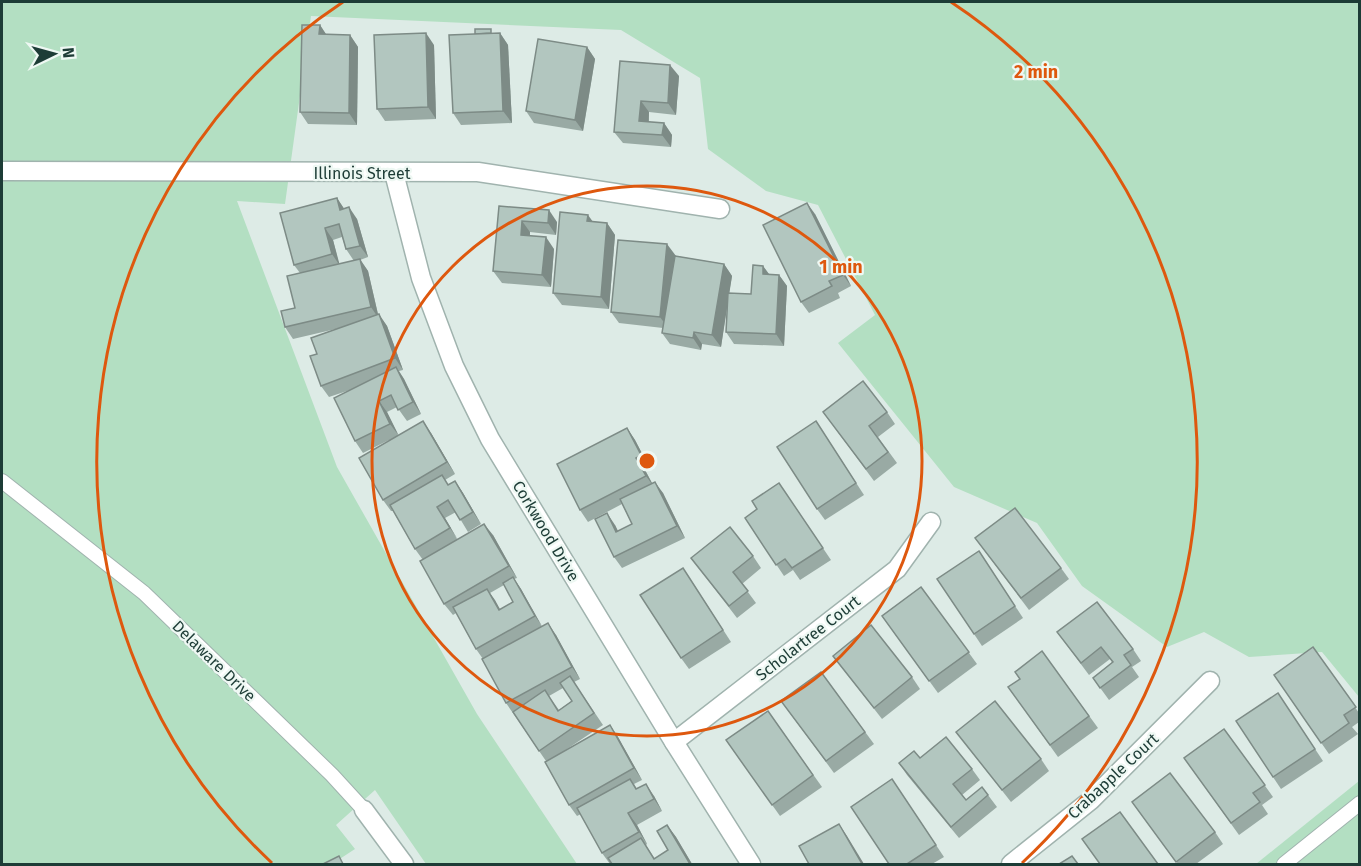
<svg xmlns="http://www.w3.org/2000/svg" width="1361" height="866" font-family="'Fira Sans',sans-serif">
	<style>
		.green { fill: #b3dfc2 }
		.lines { fill: none; stroke-linecap: round; stroke-linejoin: round }
		.service-casing { stroke: #a0b3ae; stroke-width: 16 }
		.minor-casing { stroke: #a0b3ae; stroke-width: 21 }
		.service { stroke: #fff; stroke-width: 14 }
		.minor { stroke: #fff; stroke-width: 18 }
		.wall { fill: #99aaa4; fill-rule: evenodd }
		.shaded-wall { fill: #7d8b86 }
		.building { fill: #b2c6bf; stroke: #7d8b86; stroke-width: 1.5 }
		.ring { fill: none; stroke: #de580e; stroke-width: 3 }
		.labels { text-anchor: middle; dominant-baseline: central; stroke-width: 4.5; stroke-linejoin: round; paint-order: stroke }
		.street-label { font-size: 16px; fill: #1d3c36; stroke: #eef8f3 }
		.centre { fill: #de580e; stroke: #eef8f3; stroke-width: 3 }
		.ring-label { font-size: 18px; text-anchor: middle; font-weight: bold; fill: #de580e; stroke: #eef8f3; stroke-width: 4.5; stroke-linejoin: round; paint-order: stroke }
	</style>
	<rect width="100%" height="100%" fill="#ddebe6"/>
	<g class="green">
		<path d="M2,2H1359V697L1322,652L1249,657L1204,632L1167,647L1082,586L1037,523L954,487L838,343L875,315L818,205L766,191L708,149L700,78L621,30L311,16L285,204L237,201L337,467L477,714L577,864H426L375,790L336,825L355,849L332,864H2Z"/>
		<path d="M1359,781V864H1256Z"/>
	</g>
	<g class="lines">
		<defs>
			<g id="service">
				<path d="M2,481L144,593L332,775L364,810"/>
				<path d="M1284,864L1360,803"/>
			</g>
			<g id="minor">
				<path d="M2,171L478,172L720,209"/>
				<path d="M394,173L421,278L454,366L490,439L674,742L751,864"/>
				<path d="M674,742L897,569L931,522"/>
				<path d="M364,810L404,864"/>
				<path d="M1011,864L1091,800L1210,681"/>
			</g>
		</defs>
		<use href="#service" class="service-casing"/>
		<use href="#minor" class="minor-casing"/>
		<use href="#service" class="service"/>
		<use href="#minor" class="minor"/>
	</g>
	<g class="wall">
		<path d="M320,25L326,35H350L358,47L357,125L308,124L300,112Z"/>
		<path d="M494,33H500L508,45L512,123L461,125L453,113Z"/>
		<path d="M434,45L436,119L385,121L377,109Z"/>
		<path d="M587,47L595,59L583,131L534,123L526,111Z"/>
		<path d="M620,61L679,76L676,115L649,112V122L664,123L672,135L671,147L623,143L614,132Z"/>
		<path d="M337,198L344,209L357,219L368,257L360,260L368,271L378,314L387,326L403,370L399,371L404,379L421,414L407,421L397,407L387,412L398,435L431,433L455,474L445,480L449,485L455,481L463,493L481,524L468,532L456,512L445,518L457,539L493,535L517,578L514,579L521,589L542,627L556,635L580,679L574,682L603,725L564,751L610,725L618,737L642,780L634,784L637,789L654,796L662,811L637,825L647,844L646,845L655,859L668,850L667,825L676,837L692,864H610L602,853L581,814L577,816L569,805L546,761L506,703L483,659L476,649L456,613L453,615L444,604L423,560L415,549L393,511H391L383,500L389,440L363,453L355,441L353,389L329,397L321,386L317,354L340,328L293,339L285,327L295,308L300,273L294,265ZM342,237L346,249L354,261L339,264L333,240ZM504,585L513,602L500,610L490,593ZM563,688L572,701L559,710L549,696Z"/>
		<path d="M499,206L557,222L556,235L530,232V236L554,249L551,287L502,283L493,271Z"/>
		<path d="M815,214L851,286L838,293L840,298L809,313L801,302Z"/>
		<path d="M593,222L607,223L615,235L609,309L562,305L553,293Z"/>
		<path d="M676,256L724,264L732,276L729,293L751,294L763,266L769,274L779,275L787,286L784,346L734,344L726,332L727,306L721,347L702,344L701,350L670,344L662,333L663,328L619,323L611,312Z"/>
		<path d="M823,412H887L895,424L878,437L897,463L874,481Z"/>
		<path d="M816,421L864,495L825,520L817,509Z"/>
		<path d="M627,428L635,440L649,467L645,470L652,483L663,493L685,538L622,568L614,557L615,525L618,531L632,524L622,504L588,522L580,510Z"/>
		<path d="M779,483L831,560L800,580L793,570L784,576L745,518L757,509Z"/>
		<path d="M975,538L1061,568L1069,579L1029,610Z"/>
		<path d="M979,551L1023,618L982,646L974,634Z"/>
		<path d="M753,556L761,568L742,584L756,603L737,618L691,558Z"/>
		<path d="M691,580L731,642L689,669L681,658Z"/>
		<path d="M921,587L977,664L938,693L882,616Z"/>
		<path d="M1057,632L1133,649L1141,661L1132,667L1139,677L1109,700L1093,678L1112,662L1110,659L1089,675Z"/>
		<path d="M1313,647L1359,713V722L1352,727L1358,734L1329,754L1274,675Z"/>
		<path d="M1042,651L1098,728L1058,757L1008,687L1020,679Z"/>
		<path d="M833,656L912,677L920,689L882,719Z"/>
		<path d="M821,672L874,744L834,773L781,701Z"/>
		<path d="M1286,705L1323,761L1281,789L1273,777Z"/>
		<path d="M768,711L822,787L780,816L726,740Z"/>
		<path d="M1224,729L1273,797L1262,805L1268,814L1239,835L1184,758Z"/>
		<path d="M956,732L1041,759L1049,771L1011,802Z"/>
		<path d="M920,758L972,769L980,780L962,795L966,800L988,795L997,807L959,838L907,775L899,763Z"/>
		<path d="M892,779L944,857L932,864H889Z"/>
		<path d="M1132,802L1215,832L1223,844L1196,864H1178Z"/>
	</g>
	<g class="shaded-wall">
		<path d="M320,25L328,37L319,34Z"/>
		<path d="M426,33L434,45L436,119L428,107Z"/>
		<path d="M500,33L508,45L512,123L503,111Z"/>
		<path d="M350,35L358,47L357,125L349,113Z"/>
		<path d="M587,47L595,59L583,131L575,120Z"/>
		<path d="M670,65L679,76L676,115L668,103Z"/>
		<path d="M641,101L649,112L648,133L639,121Z"/>
		<path d="M664,123L672,135L671,147L662,135Z"/>
		<path d="M337,198L345,210H340Z"/>
		<path d="M807,203L815,214L851,286L843,275Z"/>
		<path d="M349,207L357,219L368,257L360,246Z"/>
		<path d="M549,210L557,222L556,235L548,223Z"/>
		<path d="M588,215L596,226L587,221Z"/>
		<path d="M522,221L530,232L529,246L521,235Z"/>
		<path d="M607,223L615,235L609,309L601,297Z"/>
		<path d="M325,228L333,240L340,266L332,254Z"/>
		<path d="M546,237L554,249L551,287L542,275Z"/>
		<path d="M667,244L676,256L668,328L660,317Z"/>
		<path d="M360,259L368,271L379,319L371,307Z"/>
		<path d="M724,264L732,276L721,347L712,335Z"/>
		<path d="M763,266L771,277L763,274Z"/>
		<path d="M779,275L787,286L784,346L776,334Z"/>
		<path d="M379,314L387,326L403,370L395,358Z"/>
		<path d="M694,332L702,344L701,350L693,338Z"/>
		<path d="M396,367L404,379L421,414L413,402Z"/>
		<path d="M379,401L387,412L399,436L390,424Z"/>
		<path d="M423,421L431,433L455,474L447,462Z"/>
		<path d="M627,428L635,440L649,467L641,455Z"/>
		<path d="M636,458L645,470L654,487L646,476Z"/>
		<path d="M455,481L463,493L481,524L473,512Z"/>
		<path d="M655,482L663,493L685,538L677,526Z"/>
		<path d="M437,507L445,518L458,540L450,528Z"/>
		<path d="M607,513L615,525L624,544L616,532Z"/>
		<path d="M484,524L493,535L517,578L509,566Z"/>
		<path d="M513,577L521,589L543,628L535,616Z"/>
		<path d="M487,589L495,600L507,622L499,610Z"/>
		<path d="M548,623L556,635L580,679L572,667Z"/>
		<path d="M610,725L618,737L642,780L634,768Z"/>
		<path d="M646,784L654,796L662,811L654,799Z"/>
		<path d="M628,813L637,825L647,844L639,832Z"/>
		<path d="M839,824L847,836L864,864H862Z"/>
		<path d="M667,825L676,837L692,864H690Z"/>
	</g>
	<g class="building">
		<path d="M302,25H320L319,34L350,35L349,113L300,112Z"/>
		<path d="M475,29H491V33L475,34Z"/>
		<path d="M426,33L428,107L377,109L374,35Z"/>
		<path d="M500,33L503,111L453,113L449,35Z"/>
		<path d="M538,39L587,47L575,120L526,111Z"/>
		<path d="M620,61L670,65L668,103L641,101L639,121L664,123L662,135L614,132Z"/>
		<path d="M337,198L340,210L349,207L360,246L346,249L339,224L325,228L332,254L294,265L280,213Z"/>
		<path d="M807,203L843,275L829,281L832,286L801,302L763,225Z"/>
		<path d="M499,206L549,210L548,223L522,221L521,235L546,237L542,275L493,271Z"/>
		<path d="M560,212L588,215L587,221L607,223L601,297L553,293Z"/>
		<path d="M618,240L667,244L660,317L611,312Z"/>
		<path d="M675,256L724,264L712,335L694,332L693,338L662,333Z"/>
		<path d="M360,259L371,307L285,327L281,311L295,308L287,276Z"/>
		<path d="M753,265L763,266V274L779,275L776,334L726,332L728,293L751,294Z"/>
		<path d="M379,314L395,358L321,386L310,356L317,354L311,338Z"/>
		<path d="M396,367L413,402L398,410L391,395L379,401L390,424L355,441L334,398Z"/>
		<path d="M863,381L887,412L869,426L888,452L866,469L823,412Z"/>
		<path d="M423,421L447,462L383,500L359,458Z"/>
		<path d="M816,421L856,483L817,509L777,447Z"/>
		<path d="M627,428L641,455L636,458L646,476L580,510L557,464Z"/>
		<path d="M442,475L448,485L455,481L473,512L460,520L448,500L437,507L450,528L415,549L390,505Z"/>
		<path d="M655,482L677,526L614,557L595,519L607,513L616,532L632,524L620,499Z"/>
		<path d="M779,483L823,548L792,568L785,559L776,565L745,518L757,509L752,501Z"/>
		<path d="M1015,508L1061,568L1021,598L975,538Z"/>
		<path d="M484,524L509,566L444,604L420,561Z"/>
		<path d="M730,527L753,556L733,572L748,591L729,606L691,558Z"/>
		<path d="M979,551L1015,606L974,634L937,579Z"/>
		<path d="M683,568L723,630L681,658L640,595Z"/>
		<path d="M513,577L535,616L476,649L453,607L487,589L499,610L513,602L503,583Z"/>
		<path d="M921,587L969,652L929,681L882,616Z"/>
		<path d="M1097,602L1133,649L1124,655L1131,665L1100,688L1093,678L1113,662L1101,647L1081,663L1057,632Z"/>
		<path d="M548,623L572,667L506,703L482,659Z"/>
		<path d="M871,625L912,677L874,708L833,656Z"/>
		<path d="M1313,647L1356,707L1344,715L1349,723L1321,743L1274,675Z"/>
		<path d="M1042,651L1089,716L1050,745L1008,687L1020,679L1015,672Z"/>
		<path d="M821,672L865,732L826,761L781,701Z"/>
		<path d="M570,676L594,713L539,751L513,712L545,690L558,711L572,701L560,683Z"/>
		<path d="M1278,693L1315,749L1273,777L1236,721Z"/>
		<path d="M995,701L1041,759L1002,790L956,732Z"/>
		<path d="M768,711L813,775L772,805L726,740Z"/>
		<path d="M610,725L634,768L569,805L545,762Z"/>
		<path d="M1224,729L1265,785L1253,793L1260,802L1231,823L1184,758Z"/>
		<path d="M946,737L972,769L953,784L966,800L982,787L988,795L951,827L899,763L914,751L920,758Z"/>
		<path d="M1170,773L1215,832L1176,862L1132,802Z"/>
		<path d="M630,779L636,789L646,784L654,799L628,813L639,832L602,853L577,808Z"/>
		<path d="M892,779L936,845L907,864H889L851,807Z"/>
		<path d="M1120,812L1158,864H1100L1082,839Z"/>
		<path d="M839,824L862,864H809L799,846Z"/>
		<path d="M667,825L690,864H612L608,858L641,838L654,859L668,850L657,831Z"/>
		<path d="M339,856L343,864H323Z"/>
		<path d="M1072,856L1078,864H1059Z"/>
	</g>
	<g class="ring">
		<circle cx="647" cy="461" r="275"/>
		<path d="M272 863A550 550 0 0 1 343 2M951 2A550 550 0 0 1 1022 863"/>
	</g>
	<g class="labels">
		<g class="street-label">
			<text x="362" y="173">Illinois Street</text>
			<text transform="translate(546 531) rotate(59)">Corkwood Drive</text>
			<text transform="translate(808 638) rotate(-38)">Scholartree Court</text>
			<text transform="translate(214 661) rotate(44)">Delaware Drive</text>
			<text transform="translate(1113 776) rotate(-43)">Crabapple Court</text>
		</g>
	</g>
	<circle cx="647" cy="461" r="9" class="centre"/>
	<g class="ring-label">
		<text x="1036" y="78">2 min</text>
		<text x="841" y="273">1 min</text>
	</g>
	<rect width="1361" height="866" fill="none" stroke="#1d3c36" stroke-width="6"/>
	<g transform="translate(54 54) rotate(85)" stroke="#eef8f3" stroke-width="4.5" paint-order="stroke">
	<path d="M0-4.5L10 22L0 15L-10 22Z" fill="#1d3c36"/>
	<text y="-9" font-size="16" font-weight="bold" text-anchor="middle" fill="#1d3c36">N</text>
	</g>
</svg>
